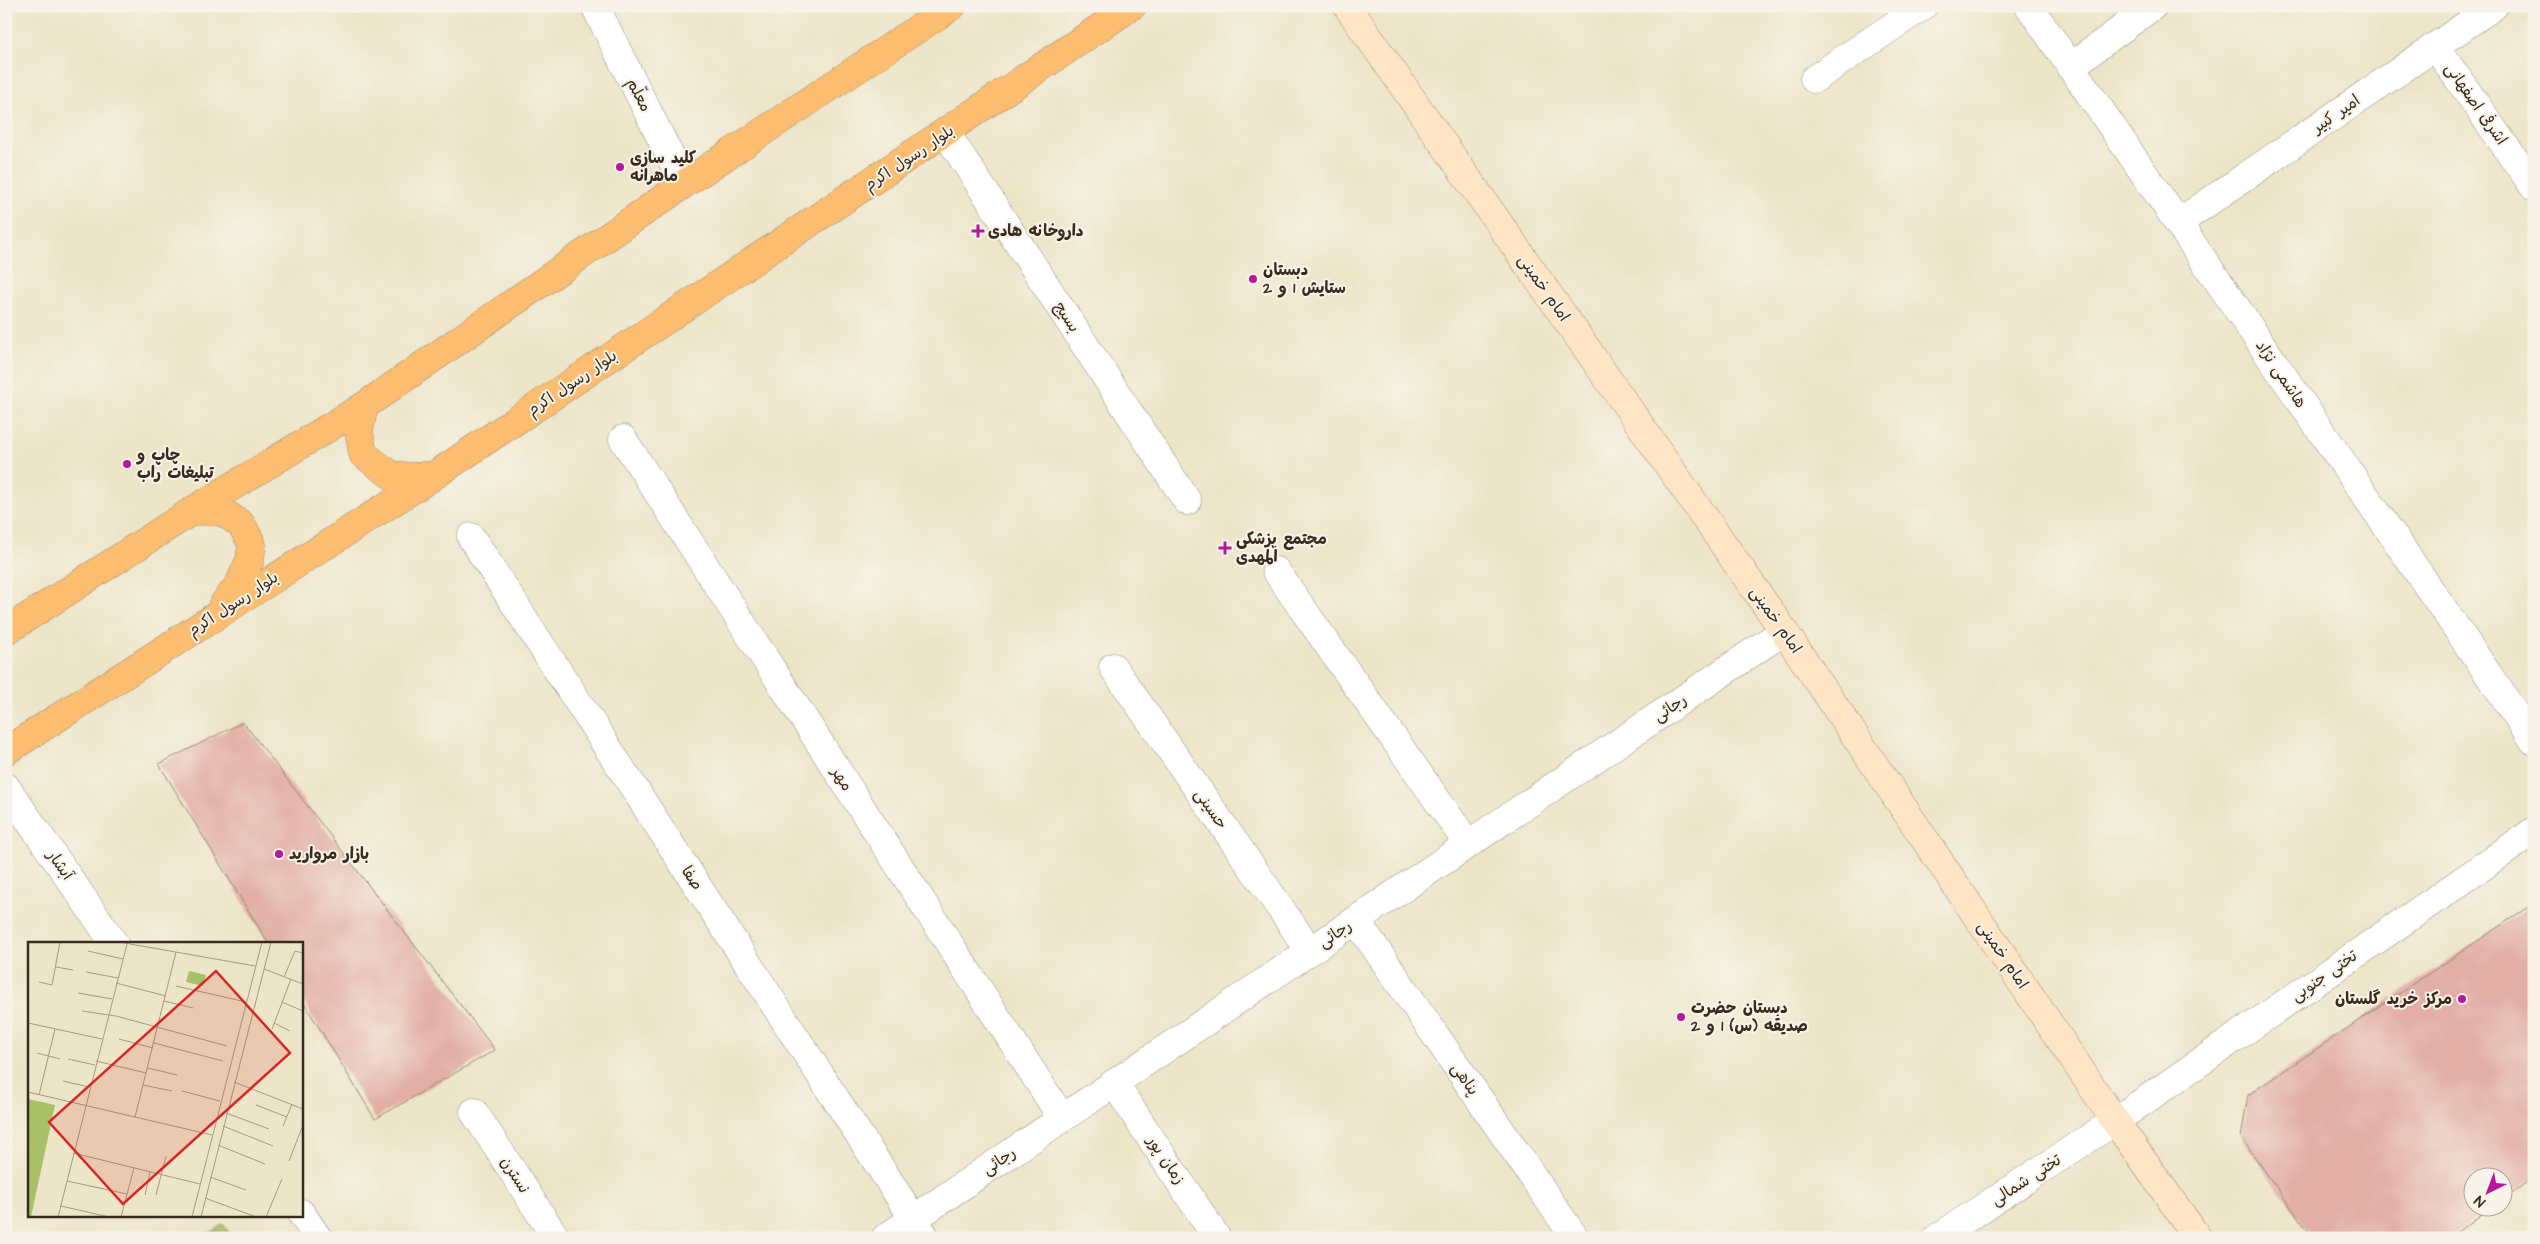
<svg xmlns="http://www.w3.org/2000/svg" width="2540" height="1244" font-family="'Architects Daughter','Playpen Sans Arabic',sans-serif">
	<style>
		.green { fill: #a8c066; stroke: #727542 }
		.building { fill: #e2aea5 }
		.lines { fill: none; stroke-linecap: round; stroke-linejoin: round }
		.minor-casing { stroke: #948873; stroke-width: 29 }
		.tertiary-casing { stroke: #948873; stroke-width: 29 }
		.secondary-casing { stroke: #948873; stroke-width: 29 }
		.primary-casing { stroke: #948873; stroke-width: 29 }
		.minor { stroke: #fff; stroke-width: 28 }
		.tertiary { stroke: #fff; stroke-width: 28 }
		.secondary { stroke: #fee5c5; stroke-width: 28 }
		.primary { stroke: #fcbd6f; stroke-width: 28 }
		.poi-dot { fill: #b5179e; stroke: #f7f3e8; stroke-width: 2 }
		.labels { text-anchor: middle; dominant-baseline: central; stroke-width: 4; stroke-linejoin: round; paint-order: stroke }
		.street-label { font-size: 16px; fill: #3b2a1e; stroke: #f7f3e8 }
		.poi-label { font-size: 16px; font-weight: bold; fill: #3b2a1e; stroke: #f7f3e8; text-anchor: start }
		.inset-road { fill: none; stroke: #a69a84; stroke-width: 1 }
		.view { fill: #d62828; fill-opacity: 0.15; stroke: #d62828; stroke-width: 2.5 }
		.inset-edge { fill: none; stroke: #3b2a1e; stroke-width: 2.5 }
	</style>
	<rect width="100%" height="100%" fill="#f7f3e8"/>
	<filter id="ink" filterUnits="userSpaceOnUse"><feTurbulence type="fractalNoise" baseFrequency=".02" numOctaves="2"/><feDisplacementMap in="SourceGraphic" scale="10" xChannelSelector="R" yChannelSelector="G"/><feConvolveMatrix kernelMatrix="1 2 1 2 8 2 1 2 1" color-interpolation-filters="sRGB"/></filter>
	<filter id="wash" filterUnits="userSpaceOnUse"><feTurbulence type="fractalNoise" baseFrequency=".0096" numOctaves="4" result="noise"/><feDisplacementMap in="SourceGraphic" scale="20" xChannelSelector="R" yChannelSelector="G"/><feGaussianBlur stdDeviation="1.12" result="paint"/><feColorMatrix in="noise" values="0 0 0 0 0 0 0 0 0 0 0 0 0 0 0 0 0 1.4 0 .05"/><feComposite in="paint" operator="in"/></filter>
	<g filter="url(#wash)">
		<rect width="100%" height="100%" fill="#ede5c8"/>
		<path class="green" d="M223,1224L232,1238H203Z"/>
		<g id="blocks">
			<g class="building">
				<path d="M243,722L495,1050L375,1119L301,998V943H268L159,764Z"/>
				<path d="M2534,903V1177L2502,1200V1176H2472V1206H2493L2449,1238H2313L2241,1138L2248,1095Z"/>
			</g>
		</g>
	</g>
	<g filter="url(#ink)">
		<use href="#blocks" fill-opacity="0" stroke="#948873" stroke-width="1"/>
		<g class="lines">
			<defs>
				<g id="minor">
					<path d="M2029,6L2534,741"/>
					<path d="M2435,46L2534,187"/>
					<path d="M2070,67L2153,6"/>
					<path d="M1814,79L1923,6"/>
					<path d="M946,133L1187,501"/>
					<path d="M2178,223L2494,6"/>
					<path d="M623,439L1062,1118"/>
					<path d="M471,537L926,1238"/>
					<path d="M1276,571L1468,844"/>
					<path d="M1113,667L1310,951"/>
					<path d="M6,787L114,943"/>
					<path d="M1356,920L1575,1238"/>
					<path d="M1114,1083L1217,1238"/>
					<path d="M474,1112L556,1238"/>
					<path d="M301,1213L318,1238"/>
					<path d="M885,1238L1784,631"/>
					<path d="M1937,1238L2115,1121L2534,831"/>
				</g>
				<path id="tertiary" d="M595,6L684,184"/>
				<path id="secondary" d="M1347,6L1784,631L2115,1121L2198,1238"/>
				<g id="primary">
					<path d="M364,406L359,431L363,454L391,475L413,477L435,475"/>
					<path d="M192,511H221L241,524L252,544L250,560L239,584L222,606"/>
					<path d="M6,631L192,511L364,406L684,184L952,6"/>
					<path d="M6,751L435,475L1132,6"/>
				</g>
			</defs>
			<use href="#minor" class="minor-casing"/>
			<use href="#tertiary" class="tertiary-casing"/>
			<use href="#secondary" class="secondary-casing"/>
			<use href="#primary" class="primary-casing"/>
			<use href="#minor" class="minor"/>
			<use href="#tertiary" class="tertiary"/>
			<use href="#secondary" class="secondary"/>
			<use href="#primary" class="primary"/>
		</g>
	</g>
	<g class="poi-dot">
		<circle cx="620" cy="167" r="5"/>
		<path d="M975.5 223.5h5v5h5v5h-5v5h-5v-5h-5v-5h5z"/>
		<circle cx="1253" cy="279" r="5"/>
		<circle cx="127" cy="464" r="5"/>
		<path d="M1222.5 540.5h5v5h5v5h-5v5h-5v-5h-5v-5h5z"/>
		<circle cx="279" cy="854" r="5"/>
		<circle cx="2462" cy="999" r="5"/>
		<circle cx="1681" cy="1017" r="5"/>
	</g>
	<g class="labels">
		<g class="street-label">
			<text transform="translate(639 95) rotate(63)">معلّم</text>
			<text transform="translate(2476 104) rotate(55)">اشرفی اصفهانی</text>
			<text transform="translate(2336 114) rotate(-35)">امیر کبیر</text>
			<text transform="translate(909 158) rotate(-34)">بلوار رسول اکرم</text>
			<text transform="translate(1544 288) rotate(55)">امام خمینی</text>
			<text transform="translate(1067 317) rotate(57)">بسیج</text>
			<text transform="translate(2281 374) rotate(56)">هاشمی نژاد</text>
			<text transform="translate(572 383) rotate(-34)">بلوار رسول اکرم</text>
			<text transform="translate(233 604) rotate(-33)">بلوار رسول اکرم</text>
			<text transform="translate(1776 620) rotate(55)">امام خمینی</text>
			<text transform="translate(1670 708) rotate(-34)">رجائی</text>
			<text transform="translate(842 779) rotate(57)">مهر</text>
			<text transform="translate(1211 809) rotate(55)">حسینی</text>
			<text transform="translate(60 865) rotate(55)">آبشار</text>
			<text transform="translate(692 878) rotate(57)">صفا</text>
			<text transform="translate(1335 934) rotate(-34)">رجائی</text>
			<text transform="translate(2003 955) rotate(56)">امام خمینی</text>
			<text transform="translate(2324 976) rotate(-35)">تختی جنوبی</text>
			<text transform="translate(1465 1079) rotate(55)">پناهی</text>
			<text transform="translate(1166 1160) rotate(56)">زمان پور</text>
			<text transform="translate(999 1161) rotate(-34)">رجائی</text>
			<text transform="translate(515 1175) rotate(57)">نسترن</text>
			<text transform="translate(2026 1180) rotate(-33)">تختی شمالی</text>
		</g>
		<g class="poi-label">
			<text x="630" y="158">کلید سازی<tspan x="630" dy="18">ماهرانه</tspan></text>
			<text x="988" y="231">داروخانه هادی</text>
			<text x="1263" y="270">دبستان<tspan x="1263" dy="18">ستایش 1 و 2</tspan></text>
			<text x="137" y="455">چاپ و<tspan x="137" dy="18">تبلیغات راب</tspan></text>
			<text x="1236" y="539">مجتمع پزشکی<tspan x="1236" dy="18">المهدی</tspan></text>
			<text x="289" y="854">بازار مروارید</text>
			<text x="2452" y="999" text-anchor="end">مرکز خرید گلستان</text>
			<text x="1691" y="1008">دبستان حضرت<tspan x="1691" dy="18">صدیقه (س) 1 و 2</tspan></text>
		</g>
	</g>
	<g transform="translate(28 942)">
		<rect width="275" height="275" fill="#ede5c8"/>
		<path d="M161,29L178,33L175,44L158,40ZM0,157L27,163L3,275H0Z" fill="#a8c066"/>
		<path class="inset-road" d="M91,0L227,24M60,9L95,17M28,25L45,28M236,27L275,42M58,30L90,36M256,35L267,9L275,11M11,40L24,43L32,0M88,41L138,54M148,44L218,60M50,51L84,57M136,59L165,66M254,60L275,69M54,69L88,74L199,104M0,81L74,97M246,81L262,89M244,87L263,37M91,97L125,106M126,101L195,119M9,111L32,117M40,117L67,123M68,119L118,131M120,126L149,133M35,139L61,145M206,140L275,167M115,143L144,149M154,149L192,159M0,150L184,193M11,153L27,87M228,163L259,175M198,171L241,187M107,175L148,10M195,184L245,204M255,184L264,162M190,203L237,222M45,211L172,242M261,219L275,183M182,235L218,248M39,239L99,252M117,253L122,230M128,253L138,214M177,256L228,275M33,264L81,275M30,275L99,2M93,275L106,226M164,275L234,0M173,275L243,0M238,275L254,237"/>
		<path class="view" d="M188,29L262,111L95,262L21,180Z"/>
		<rect width="275" height="275" class="inset-edge"/>
	</g>
	<rect width="2540" height="1244" fill="none" stroke="#f7f3e8" stroke-width="25"/>
	<g transform="translate(2488 1192) rotate(222)"><circle r="24" fill="#f7f3e8" stroke="#aca397"/>
	<path d="M0-4L9 19L0 12L-9 19Z" fill="#b5179e"/>
	<text y="-8" font-size="14" font-weight="bold" text-anchor="middle" fill="#3b2a1e">N</text>
	</g>
</svg>
